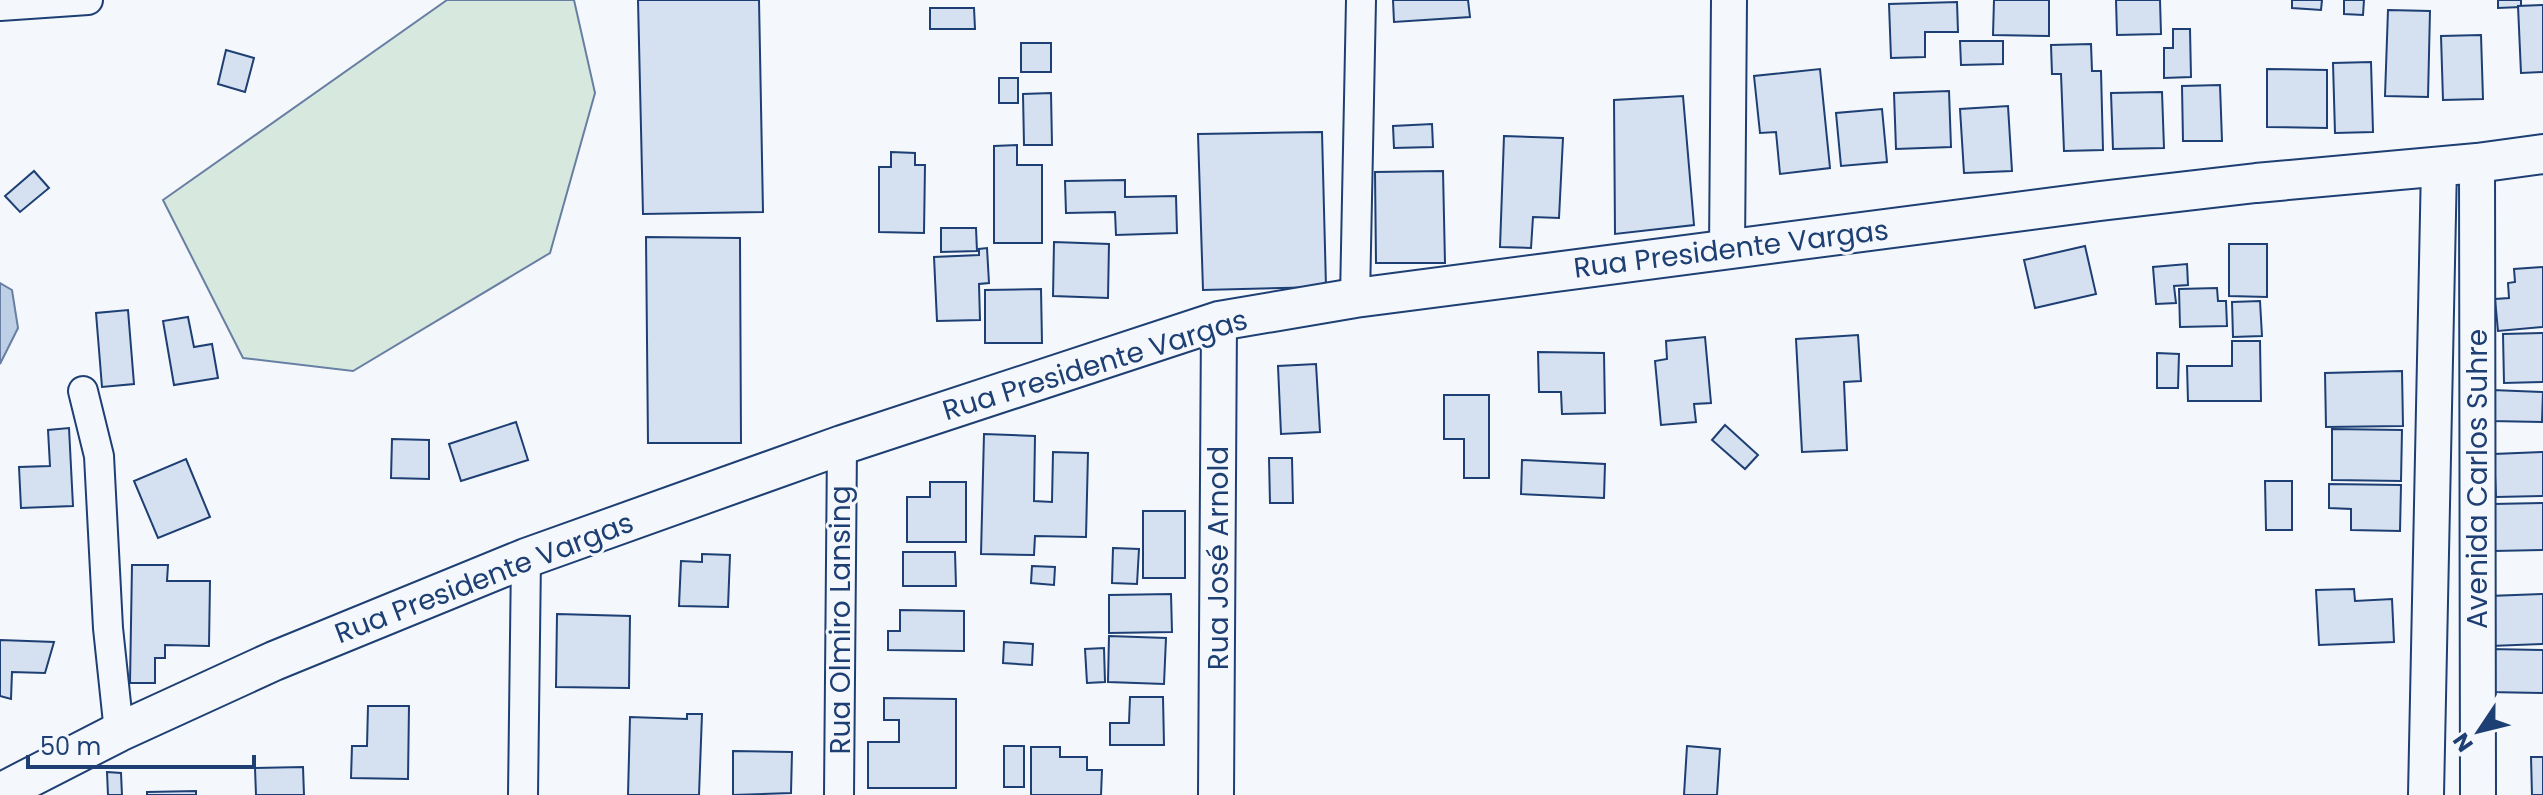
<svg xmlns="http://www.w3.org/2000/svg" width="2543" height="795" font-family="Poppins,sans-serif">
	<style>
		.green { fill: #d7e8df; stroke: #687fa3; stroke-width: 2 }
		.water { fill: #bed0e5; stroke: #687fa3; stroke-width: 2 }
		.building { fill: #d5e0f0; stroke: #1d3f73; stroke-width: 2 }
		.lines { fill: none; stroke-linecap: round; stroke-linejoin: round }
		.minor-casing { stroke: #1d3f73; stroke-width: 32 }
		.tertiary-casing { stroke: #1d3f73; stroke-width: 38 }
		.secondary-casing { stroke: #1d3f73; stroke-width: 42 }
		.minor { stroke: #f4f7fb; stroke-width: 28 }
		.tertiary { stroke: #f4f7fb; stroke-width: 34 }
		.secondary { stroke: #f4f7fb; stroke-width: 38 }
		.labels { text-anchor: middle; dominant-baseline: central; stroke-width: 6; stroke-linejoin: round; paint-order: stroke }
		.street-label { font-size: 28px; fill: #1d3f73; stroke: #f4f7fb }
	</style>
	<rect width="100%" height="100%" fill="#f4f7fb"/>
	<path class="green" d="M447,0H574L595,93L550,253L353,371L243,358L163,200Z"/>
	<path class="water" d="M0,283L12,290L18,328L0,364Z"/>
	<g class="building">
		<path d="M638,0H759L763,212L643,214Z"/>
		<path d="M1393,0H1468L1470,17L1394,22Z"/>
		<path d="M1994,0H2049V36L1993,35Z"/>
		<path d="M2116,0H2160L2161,34L2117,35Z"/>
		<path d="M2292,0H2322L2321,10L2292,8Z"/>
		<path d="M2344,0H2364L2363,15L2344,14Z"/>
		<path d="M2498,0H2521V7L2498,8Z"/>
		<path d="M1957,2L1958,32H1925V57L1891,58L1889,4Z"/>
		<path d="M2543,5V72L2521,73L2518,6Z"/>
		<path d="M930,8H974L975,29H930Z"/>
		<path d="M2388,10L2430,11L2428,97L2385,96Z"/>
		<path d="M2173,29H2190L2191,77L2164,78V48H2173Z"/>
		<path d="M2481,35L2483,99L2443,100L2441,36Z"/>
		<path d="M1960,41H2003V64L1961,65Z"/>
		<rect x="1021" y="43" width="30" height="29"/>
		<path d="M2091,44L2092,71H2101L2103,150L2064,151L2061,74H2052L2051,45Z"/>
		<path d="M226,50L254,58L245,92L218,84Z"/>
		<path d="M2371,62L2373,132L2335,133L2333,63Z"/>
		<path d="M1820,69L1830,168L1780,174L1776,132L1760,133L1754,76Z"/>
		<path d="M2267,69L2327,70V128L2267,127Z"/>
		<rect x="999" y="78" width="19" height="25"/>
		<path d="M2220,85L2222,141H2183L2182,86Z"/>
		<path d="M1949,91L1951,147L1896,149L1894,93Z"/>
		<path d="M2162,92L2164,148L2113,149L2111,93Z"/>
		<path d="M1051,93L1052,145H1024L1023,94Z"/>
		<path d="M1683,96L1694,225L1615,234L1614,100Z"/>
		<path d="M2008,106L2012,171L1964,173L1960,109Z"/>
		<path d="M1882,109L1887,162L1841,166L1836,113Z"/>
		<path d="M1432,124L1433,147L1394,148L1393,126Z"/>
		<path d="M1322,132L1326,287L1203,290L1198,134Z"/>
		<path d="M1504,136L1563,138L1559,218L1533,217L1531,248L1500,247Z"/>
		<path d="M1017,145V165H1042V243H994V146Z"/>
		<path d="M891,152L915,153V165H925L924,233L879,232V167H891Z"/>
		<path d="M34,171L49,188L20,212L5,196Z"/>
		<path d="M1443,171L1445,263H1376L1375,172Z"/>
		<path d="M1125,180V197L1176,196L1177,233L1116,235L1115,212L1066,213L1065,181Z"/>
		<path d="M941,228H976L977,251L941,252Z"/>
		<path d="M646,237L740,238L741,443H648Z"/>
		<path d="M1054,242L1109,244L1108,298L1053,296Z"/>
		<path d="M2229,244H2267V297L2229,296Z"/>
		<path d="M2085,246L2096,294L2035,308L2024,260Z"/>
		<path d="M987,248L989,283L979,284L980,320L937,321L934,257L979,255V249Z"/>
		<path d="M2187,264L2188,285L2174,286L2176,303L2156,304L2153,267Z"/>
		<path d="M2543,267V327L2498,331L2495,299L2509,298L2508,283L2515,282L2514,269Z"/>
		<path d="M2217,288L2218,301H2226L2227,326L2180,327L2179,289Z"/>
		<path d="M1041,289L1042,343H985V290Z"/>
		<path d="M2260,301L2262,336L2233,337L2232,302Z"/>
		<path d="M128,310L134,384L102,387L96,313Z"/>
		<path d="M188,317L194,347L212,344L218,378L174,385L163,321Z"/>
		<path d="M2543,333V382L2504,383L2503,334Z"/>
		<path d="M1858,335L1861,381L1844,382L1847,450L1802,452L1796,339Z"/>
		<path d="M1705,337L1711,403L1694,404L1696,422L1661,425L1655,361L1667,359L1666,341Z"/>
		<path d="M2232,341H2260L2261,401H2188L2187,366H2232Z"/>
		<path d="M1538,352L1604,353L1605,413L1562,414L1561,392H1539Z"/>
		<path d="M2157,353L2179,354L2178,388H2157Z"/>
		<path d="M1316,364L1320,432L1281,434L1278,366Z"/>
		<path d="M2402,371L2403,426L2326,427L2325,373Z"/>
		<path d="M2492,390L2543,392L2542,422L2491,421Z"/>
		<path d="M1444,395H1489V478H1464V439H1444Z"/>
		<path d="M516,422L528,460L461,481L449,444Z"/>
		<path d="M1725,425L1758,455L1745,469L1712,440Z"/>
		<path d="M69,428L73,506L21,508L19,467L50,466L48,430Z"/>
		<path d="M2332,429L2402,430L2401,481L2332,480Z"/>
		<path d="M984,434L1035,436L1034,501L1052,502L1053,452L1088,453L1086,537L1035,536L1034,555L981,554Z"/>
		<path d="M392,439L429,440V479L391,478Z"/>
		<path d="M2543,452V496L2496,497L2494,454Z"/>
		<path d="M1269,458H1292L1293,503H1270Z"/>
		<path d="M186,459L210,517L158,538L134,481Z"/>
		<path d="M1522,460L1605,464L1604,498L1521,494Z"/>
		<path d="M2265,481H2292V530H2266Z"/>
		<path d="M930,482H966V542H907V497H930Z"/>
		<path d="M2329,484L2401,485L2400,531L2351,530V509L2329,508Z"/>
		<path d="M2543,503V550L2494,551L2493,504Z"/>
		<rect x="1143" y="511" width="42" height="67"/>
		<path d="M1113,548L1139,549L1137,584L1112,583Z"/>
		<path d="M903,552H955L956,586H903Z"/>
		<path d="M702,554L730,555L728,607L679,606L681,561L702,562Z"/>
		<path d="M132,565H168L167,581H210L209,646L165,645V658H155V683H130Z"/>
		<path d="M1032,566L1055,567L1054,585L1031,583Z"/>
		<path d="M2354,589L2355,601L2392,599L2394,642L2319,645L2316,590Z"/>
		<path d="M1171,594L1172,632L1109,633V595Z"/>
		<path d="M2543,594V644L2491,646L2489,596Z"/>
		<path d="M900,610L964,611V651L888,650V631H900Z"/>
		<path d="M557,614L630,616L629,688L556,687Z"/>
		<path d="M1109,636L1166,638L1164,684L1108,682Z"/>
		<path d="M0,640L54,642L45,673L12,672L11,699L0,696Z"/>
		<path d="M1004,642L1033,644L1032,665L1003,663Z"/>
		<path d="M1104,648L1105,682L1087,683L1085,649Z"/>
		<path d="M2488,649L2543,650V693L2487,692Z"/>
		<path d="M1130,697H1163L1164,745H1110V723H1129Z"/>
		<path d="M884,698L956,699V788H868V742H899V720H884Z"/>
		<path d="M368,706H409L408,779L351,778L352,746H367Z"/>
		<path d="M687,714H702L699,795H628L630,717L687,719Z"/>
		<rect x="1004" y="746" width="20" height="41"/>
		<path d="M1687,746L1720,749L1717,795H1684Z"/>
		<path d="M1031,747H1060V757H1087V770H1102L1101,795H1031Z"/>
		<path d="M733,751L792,752L791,793L733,795Z"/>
		<path d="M2531,757H2543V795H2532Z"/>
		<path d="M303,767L304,795H256L255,768Z"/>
		<path d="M107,772L121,773L122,795H108Z"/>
		<path d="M196,791V795H147V792Z"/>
	</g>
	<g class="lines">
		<defs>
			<g id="minor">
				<path d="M0,6L88,0"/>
				<path d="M1355,298L1361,0"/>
				<path d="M83,391L99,456L108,628L119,732"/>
				<path d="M523,795L526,558"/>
				<path d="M839,795L842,445"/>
			</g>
			<g id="tertiary">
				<path d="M2477,163L2478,795"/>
				<path d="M1727,250L1729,0"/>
				<path d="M1216,795L1219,321"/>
				<path d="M2426,795L2439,166"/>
			</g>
			<path id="secondary" d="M0,793L119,732L274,661L526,558L842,445L1219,321L1355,298L2100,201L2256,183L2477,163L2543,154"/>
		</defs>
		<use href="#minor" class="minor-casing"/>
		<use href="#tertiary" class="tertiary-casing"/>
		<use href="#secondary" class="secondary-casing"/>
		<use href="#minor" class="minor"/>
		<use href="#tertiary" class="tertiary"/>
		<use href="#secondary" class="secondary"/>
	</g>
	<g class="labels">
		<g class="street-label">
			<text transform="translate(1731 249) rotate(-7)">Rua Presidente Vargas</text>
			<text transform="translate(1095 365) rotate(-17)">Rua Presidente Vargas</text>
			<text transform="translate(2477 479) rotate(-90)">Avenida Carlos Suhre</text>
			<text transform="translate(1218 558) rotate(-90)">Rua José Arnold</text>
			<text transform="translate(484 578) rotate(-21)">Rua Presidente Vargas</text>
			<text transform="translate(840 620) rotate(-90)">Rua Olmiro Lansing</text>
		</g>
	</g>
	<g transform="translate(2479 731) rotate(235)" stroke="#f4f7fb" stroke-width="6" paint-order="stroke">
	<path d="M0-6L14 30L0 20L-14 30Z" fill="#1d3f73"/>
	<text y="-12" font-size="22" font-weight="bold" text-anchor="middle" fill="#1d3f73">N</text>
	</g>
	<path d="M28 755v12h226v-12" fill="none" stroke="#1d3f73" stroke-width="4"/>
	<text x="40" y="755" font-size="24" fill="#1d3f73" stroke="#f4f7fb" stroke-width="6" paint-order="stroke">50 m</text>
</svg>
